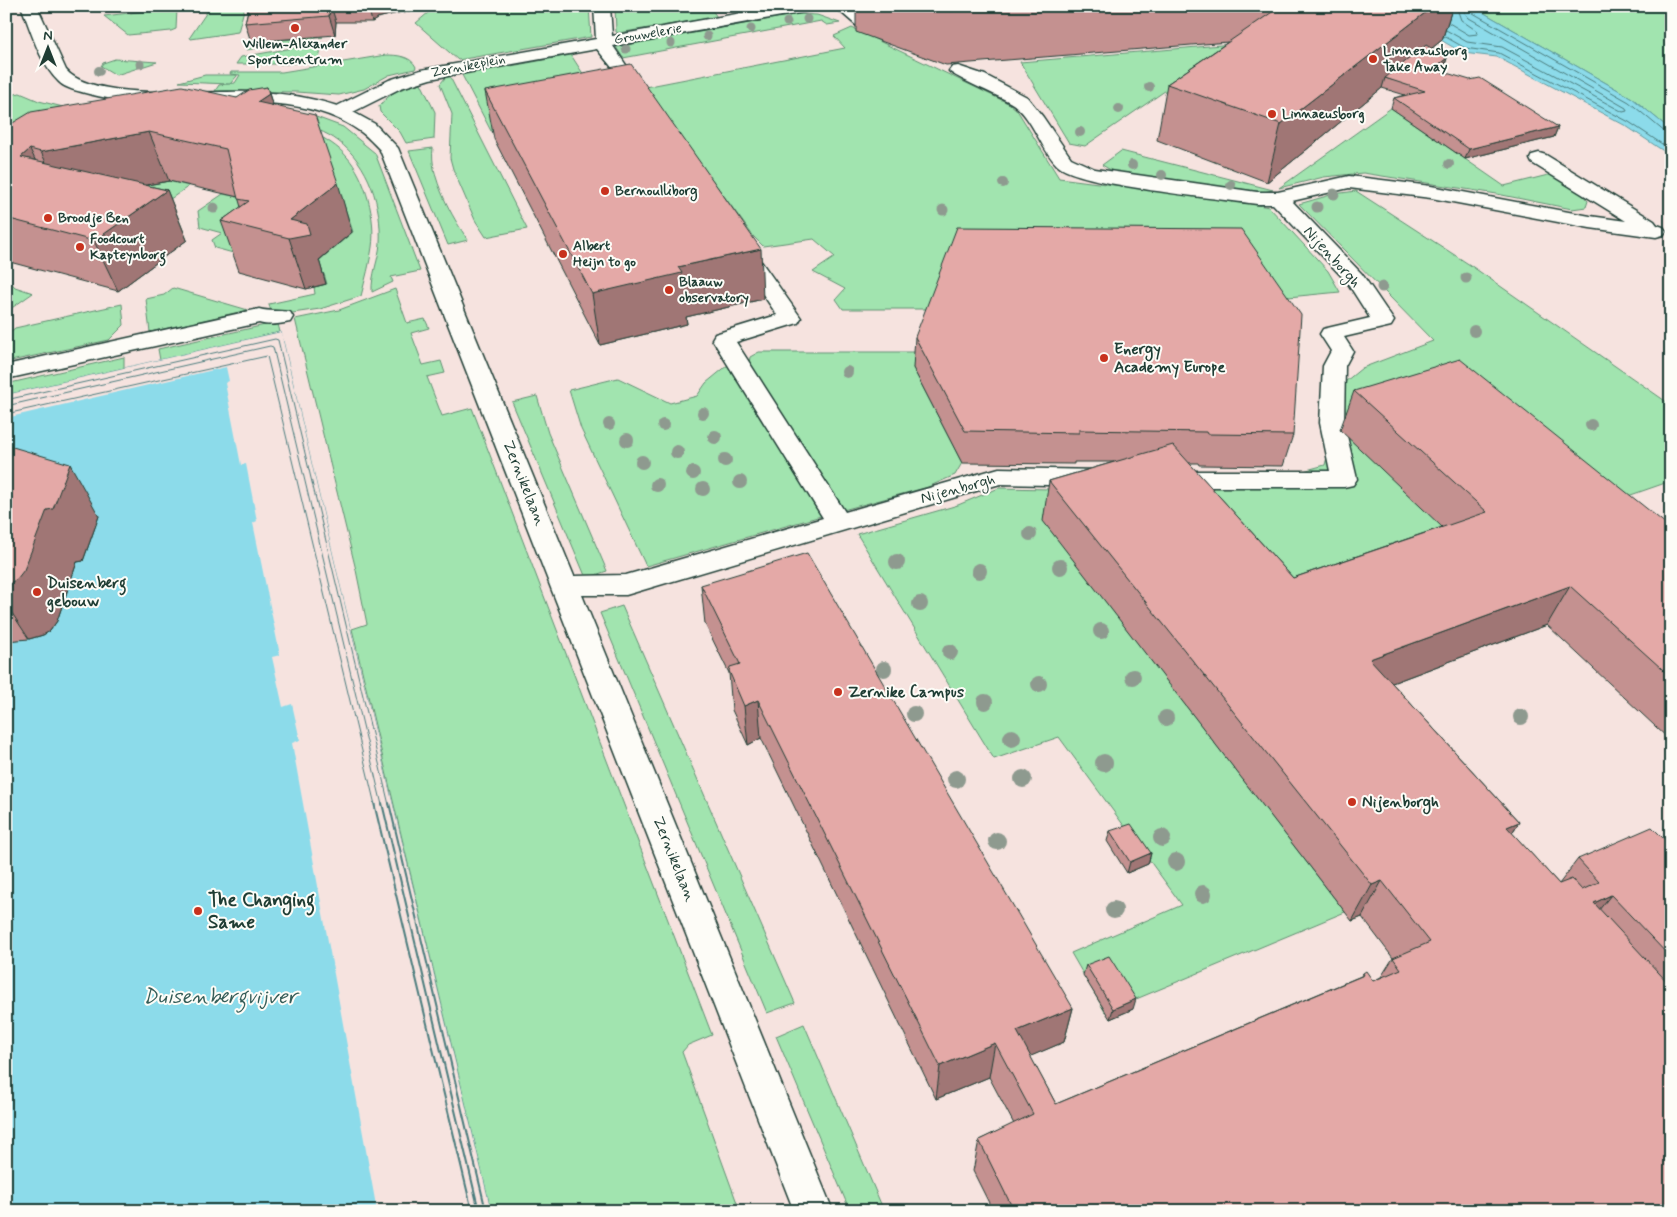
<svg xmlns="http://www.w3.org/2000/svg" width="1677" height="1217" font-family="Mynerve,sans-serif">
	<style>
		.green { fill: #a1e4af; stroke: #609072 }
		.water { fill: #8cdbea; stroke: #609ca1 }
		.pier { fill: #f6e3df }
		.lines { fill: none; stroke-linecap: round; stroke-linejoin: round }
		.shore-far1 { stroke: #4b7c7d; stroke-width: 1 }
		.shore { stroke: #4b7c7d; stroke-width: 2 }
		.minor-casing { stroke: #1f3d34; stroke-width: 3 }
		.minor { fill: #fdfcf7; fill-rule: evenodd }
		.tree { fill: #8e9a8f }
		.wall { fill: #c49190; stroke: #1f3d34 }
		.shaded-wall { fill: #a07675; stroke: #1f3d34 }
		.building { fill: #e4a9a7; stroke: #1f3d34 }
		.poi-dot { fill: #c8321e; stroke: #fdfcf7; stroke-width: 2 }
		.labels { text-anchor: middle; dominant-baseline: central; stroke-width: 4; stroke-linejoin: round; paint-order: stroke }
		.far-street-label { font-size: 14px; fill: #1f3d34; stroke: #fdfcf7 }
		.far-poi-label { font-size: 14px; font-weight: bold; fill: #1f3d34; stroke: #fdfcf7; text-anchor: start }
		.street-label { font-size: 16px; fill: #1f3d34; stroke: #fdfcf7 }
		.poi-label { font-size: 16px; font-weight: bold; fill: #1f3d34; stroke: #fdfcf7; text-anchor: start }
		.near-poi-label { font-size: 19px; font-weight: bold; fill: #1f3d34; stroke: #fdfcf7; text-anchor: start }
		.near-water-label { font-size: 21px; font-style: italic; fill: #355d58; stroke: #fdfcf7 }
	</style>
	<rect width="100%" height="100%" fill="#f6e3df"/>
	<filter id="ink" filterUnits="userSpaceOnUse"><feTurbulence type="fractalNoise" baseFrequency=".02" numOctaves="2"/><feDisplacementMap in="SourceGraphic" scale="10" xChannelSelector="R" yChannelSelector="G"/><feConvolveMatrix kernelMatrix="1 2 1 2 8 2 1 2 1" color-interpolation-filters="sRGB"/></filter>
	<g filter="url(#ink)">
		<g class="green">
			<path d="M211,6H245L238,32L191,39L190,37Z"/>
			<path d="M451,6H589L591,37L458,60L416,23L429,12Z"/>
			<path d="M615,6H709L717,17L618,33L616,32Z"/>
			<path d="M1472,6H1671V130L1632,98Z"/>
			<path d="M171,8L177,9L176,29L171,31L128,35L104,16Z"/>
			<path d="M799,14L817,15L840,23L827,25L821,21L623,58L616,47Z"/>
			<path d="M852,28L1010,104L1017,110L1059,178L1230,200L1269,207L1328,271L1340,292L1278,298L933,309H843L836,299L845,289L813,272L835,257L814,239L763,246L753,236L645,87L845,48L834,36Z"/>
			<path d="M323,37L246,50L252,42Z"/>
			<path d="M322,43L319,60L287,64H236L241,57Z"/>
			<path d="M1233,44L1085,146L1069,143L1020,62Z"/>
			<path d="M386,55C397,55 411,56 416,67L415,69L389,75L364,89L339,95L296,92L215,91L219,85L235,83L240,75L230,74L231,72H282Z"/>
			<path d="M571,55L598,97L508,128L491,131L462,75Z"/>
			<path d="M115,59L157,62L116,75L101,66L103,63Z"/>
			<path d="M205,75H237V76L230,84L179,82Z"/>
			<path d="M450,77L527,229L486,237L475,220L453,169L450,158L452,114L440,84L445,78Z"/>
			<path d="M421,83L435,112L434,139L406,143L400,132L380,112L379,106C390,93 404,85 421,83Z"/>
			<path d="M20,93L39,101L67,108L66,111L6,125V96Z"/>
			<path d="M1391,108L1504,186L1552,174L1581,193L1588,201L1586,207L1572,209L1497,194L1363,173L1324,177L1279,188Z"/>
			<path d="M308,114L343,127L375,153L420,271L391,277L393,282L372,292C371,275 379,259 380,243C382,206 369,164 338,141C326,132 311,127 297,122Z"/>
			<path d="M313,132C325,139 338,146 347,157C366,178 376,219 372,247C370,263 365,280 361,296L320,309L272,316L269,304L315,294L314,287L327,284L324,274L308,270L353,232L330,163Z"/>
			<path d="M433,148C429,176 452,217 468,240L448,245L409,151Z"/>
			<path d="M1121,151L1273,190L1263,192L1116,173L1102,165Z"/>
			<path d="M168,181L189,186L166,202L129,189Z"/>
			<path d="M1356,191L1470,265L1671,405V481L1281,617L1045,522L1345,912L1105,1012L1071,953L1182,905L1059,737L994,759L857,534L958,505L999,488L1102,490L1248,486L1325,465L1346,381L1362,368L1433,341L1299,204L1334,194Z"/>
			<path d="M223,194L243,198L255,259L215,248L212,240L222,233L200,227L198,211Z"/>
			<path d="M6,277L15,287L33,293L6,312Z"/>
			<path d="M173,288L248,310L150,332L146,299L164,295Z"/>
			<path d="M395,289L407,323L425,319L429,328L411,333L423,365L441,361L445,373L427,377L442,416L472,408L712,1035L688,1045L682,1052L740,1211H491L352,629L367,624L356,570L295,319L339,310Z"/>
			<path d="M122,304L124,325L109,340L6,362V335L15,328Z"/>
			<path d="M274,323L278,324L280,332L160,360L158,349Z"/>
			<path d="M759,352H919L913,368L962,463L955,475L928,487L843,510L749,364L750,357Z"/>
			<path d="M124,357V368L6,395V384Z"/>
			<path d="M728,365L821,516L646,566L581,429L569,390L618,378L670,403L697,396L706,383Z"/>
			<path d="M537,396L548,433L607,571L586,578L512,402Z"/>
			<path d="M622,606L795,1003L767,1013L600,613Z"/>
			<path d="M804,1024L884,1211H850L776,1036Z"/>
		</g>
		<g class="water">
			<path d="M1383,6H1472L1632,98L1671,130V156L1626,126L1497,57L1463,53Z"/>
			<path d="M281,332L336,569L491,1211H6V395Z"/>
		</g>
		<path class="pier" d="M281,332L336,569L491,1211H377L292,743L300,740L292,704L283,707L272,657L280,655L253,523L257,521L246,464L241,465L225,383L229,381L226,367L6,418V395Z"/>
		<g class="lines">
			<g class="shore-far1">
				<path d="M1470,6L1473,13L1629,102L1666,133L1671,134"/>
				<path d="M1449,23L1469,35L1478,34L1477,31L1461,20L1456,6"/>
				<path d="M1446,30L1467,42L1502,47L1623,112L1627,111L1626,108L1469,18L1465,13L1464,6"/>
				<path d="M1444,36L1465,48L1499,53L1629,122L1671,150"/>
				<path d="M6,400L275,339L278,340L389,805"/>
				<path d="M6,406L270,346L273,347L382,805"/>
				<path d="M6,414L267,356L375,805"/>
			</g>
			<g class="shore">
				<path d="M374,803L472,1211"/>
				<path d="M382,803L479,1211"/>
				<path d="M389,803L486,1211"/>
			</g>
			<defs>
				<g id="minor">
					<path d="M21,6H37L66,70C93,102 212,90 254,92C282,93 310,97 337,106L389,80L421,70L596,39L594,6H610L612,36L781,6H818L816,9L810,11L613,46L648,97L645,101L639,102L633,101L614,70L597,49L430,79L401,88L353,112L375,124L398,148L574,576L626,575L823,518L712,339L715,334L777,315L731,247L734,243L741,241L748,243L801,318L798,323L736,342L845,512L999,468L1099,470L1108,472L1112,478L1108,484L1099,486L1000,484L626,595H582L833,1211H794L380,150C374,144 368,137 361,132C288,79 173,117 89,94C79,91 65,89 58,81C39,62 31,30 21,6Z"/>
					<path d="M834,6H852L872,24L870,27H858Z"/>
					<path d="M958,66L985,75L1027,97L1043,117L1071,158L1095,169L1257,192H1278L1349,176L1431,186L1590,216L1626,221L1532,163L1530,159L1532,155L1539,153L1546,155L1654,221L1657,225L1663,227L1666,231L1663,235L1656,237L1590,228L1431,198L1349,188L1292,201L1362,274L1394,321L1391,326L1344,337L1353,351L1345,366L1344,423L1357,479L1353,485L1344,487H1167L1158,485L1154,479L1158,473L1167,471H1330L1320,423L1323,366L1331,351L1320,334L1323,329L1370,318L1347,282L1273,204H1257C1222,199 1076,185 1057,165C1041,149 1032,117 1013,104C1002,97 954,77 949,71L952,67Z"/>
					<path d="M259,309C270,312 279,310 290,312L293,317L290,322C278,324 270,326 259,323L6,379V365Z"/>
				</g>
			</defs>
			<use href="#minor" class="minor-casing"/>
			<use href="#minor" class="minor"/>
		</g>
		<g class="tree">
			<circle cx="807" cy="19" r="4.5"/>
			<circle cx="787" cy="22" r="4.5"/>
			<circle cx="751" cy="29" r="4.5"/>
			<circle cx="707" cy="36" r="4.5"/>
			<circle cx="671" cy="43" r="4.5"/>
			<circle cx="626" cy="49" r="4.5"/>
			<circle cx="140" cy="64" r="4.5"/>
			<circle cx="99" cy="71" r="5"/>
			<circle cx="1149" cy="87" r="5"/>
			<circle cx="1119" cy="109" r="5"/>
			<circle cx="1080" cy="132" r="5"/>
			<circle cx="1449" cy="164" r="5"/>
			<circle cx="1132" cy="165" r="5"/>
			<circle cx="1162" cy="175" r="5"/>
			<circle cx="1003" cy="183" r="5"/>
			<circle cx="1231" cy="185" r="5"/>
			<circle cx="1334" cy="194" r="5.5"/>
			<circle cx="1317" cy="207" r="5.5"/>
			<circle cx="214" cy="208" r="5.5"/>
			<circle cx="943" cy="210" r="5.5"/>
			<circle cx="1466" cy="278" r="5.5"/>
			<circle cx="1382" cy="287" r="5.5"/>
			<circle cx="1474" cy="331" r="6"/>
			<circle cx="847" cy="372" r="6"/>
			<circle cx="703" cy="413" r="6"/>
			<circle cx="609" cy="424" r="6"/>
			<circle cx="663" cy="425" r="6"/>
			<circle cx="1591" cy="425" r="6"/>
			<circle cx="715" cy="437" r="7"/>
			<circle cx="627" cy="440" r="7"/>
			<circle cx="677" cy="452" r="7"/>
			<circle cx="725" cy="460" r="7"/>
			<circle cx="642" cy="462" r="7"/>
			<circle cx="693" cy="473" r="7"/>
			<circle cx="740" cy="482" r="7"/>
			<circle cx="657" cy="485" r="7"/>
			<circle cx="703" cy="489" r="7"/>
			<circle cx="1030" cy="534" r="7"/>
			<circle cx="897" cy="562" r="8"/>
			<circle cx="1060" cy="567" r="8"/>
			<circle cx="979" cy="571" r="8"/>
			<circle cx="920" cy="604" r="8"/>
			<circle cx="1101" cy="631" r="8"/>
			<circle cx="950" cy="652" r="8"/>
			<circle cx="884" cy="669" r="8"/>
			<circle cx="1133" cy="677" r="8"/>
			<circle cx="1039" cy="684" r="8"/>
			<circle cx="985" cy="702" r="8"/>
			<circle cx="914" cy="714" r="8"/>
			<circle cx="1521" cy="717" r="8"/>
			<circle cx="1166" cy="718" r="8"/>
			<circle cx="1012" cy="738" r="9"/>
			<circle cx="1104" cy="763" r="9"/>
			<circle cx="956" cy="779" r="9"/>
			<circle cx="1023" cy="779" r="9"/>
			<circle cx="1162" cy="838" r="9"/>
			<circle cx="997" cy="841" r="9"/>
			<circle cx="1176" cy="862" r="9"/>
			<circle cx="1203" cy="894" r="9"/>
			<circle cx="1114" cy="910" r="9"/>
		</g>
		<g class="wall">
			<path d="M249,6H430L404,13L402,12L377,18V19L372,22H336L335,35L251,42L245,23Z"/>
			<path d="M856,6H1453L1442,40L1432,48L1447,58L1444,68L1440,71L1558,127L1554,137L1465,159L1391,108L1394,98L1405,95L1382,88L1267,182L1157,140L1167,84L1228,42L946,65L856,32Z"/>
			<path d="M267,87L273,106L352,232L319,260L326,284L306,289L239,271L221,221L241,207L238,197L169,181L144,185L167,190L187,240L118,291L6,261V127L237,98Z"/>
			<path d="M485,91L763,299L686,317L687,324L600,345L494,139Z"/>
			<path d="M915,337L1293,435L1283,466L1199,465L1198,463H1189L1293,578L1442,527L1340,430L1354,391L1671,528V741L1547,625L1392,683L1519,822L1512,833L1559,884L1578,859L1669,845L1671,843V1211H993L973,1171L979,1140L1014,1124L989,1077L936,1099L761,738L748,745L732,710L729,673L705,624L701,585L1073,1008L1064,1042L1030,1056L1056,1104L1361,976L1363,973L1373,981L1381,977L1393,958L1362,917L1352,921L1043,521L1049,481L1114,462H1074V464L962,463L913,368Z"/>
			<path d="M6,445L99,516L83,561L77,562L57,621L50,631L43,635L29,639L6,641Z"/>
			<path d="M1110,831L1151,853L1148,864L1127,873L1107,841Z"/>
			<path d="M1086,965L1133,1009L1110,1019L1083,975Z"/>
		</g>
		<g class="shaded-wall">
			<path d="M330,6H331L336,22L335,35L329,16Z"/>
			<path d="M368,6H401L402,12L377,18V19L372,22Z"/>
			<path d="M402,6H430L404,13Z"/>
			<path d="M1434,6H1453L1442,40L1392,80L1385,78L1382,88L1267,182L1281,124Z"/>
			<path d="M1447,58L1444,68L1430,79L1433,69Z"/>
			<path d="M269,94L284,142L257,102Z"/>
			<path d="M1558,127L1554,137L1465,159L1469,149Z"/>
			<path d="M149,132L169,181L64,200L41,152Z"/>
			<path d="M30,149L53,198L21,157Z"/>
			<path d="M338,183L352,232L319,260L326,284L306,289L289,238L290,220Z"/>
			<path d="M167,190L187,240L118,291L94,241Z"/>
			<path d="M761,249L763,299L686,317L687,324L600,345L592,294L678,267Z"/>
			<path d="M70,464L99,516L83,561L77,562L57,621L50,631L43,635L29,639L6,604V584L47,510Z"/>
			<path d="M1570,586L1547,625L1352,698L1370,659Z"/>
			<path d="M758,700L761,738L748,745L744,706Z"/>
			<path d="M1519,822L1495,859L1507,827Z"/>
			<path d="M1151,853L1148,864L1127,873L1130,862Z"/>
			<path d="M1382,881L1362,917L1352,921L1372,885Z"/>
			<path d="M1611,895L1582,931L1594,903Z"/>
			<path d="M1136,999L1133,1009L1110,1019L1113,1009Z"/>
			<path d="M1073,1008L1064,1042L1010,1065L1017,1031Z"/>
			<path d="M995,1043L989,1077L936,1099L940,1066Z"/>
		</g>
		<g class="building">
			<path d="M249,6H330L329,16L245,23Z"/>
			<path d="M935,6H1015L950,11Z"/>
			<path d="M1281,6H1434L1281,124L1167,84Z"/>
			<path d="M1426,45L1447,58L1433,69L1470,80L1480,78L1558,127L1469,149L1394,98L1425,91L1385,78Z"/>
			<path d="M631,64L761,249L678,267L682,273L592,294L485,91Z"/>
			<path d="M182,86L237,98L249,90L267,87L269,94L257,102L315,115L338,183L290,220L307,224L310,234L289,238L221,221L249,201L238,199L226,149L149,132L41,152L30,149L21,157L167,190L94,241L6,218V127L31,112Z"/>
			<path d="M957,227L1241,229L1301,315L1293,435L1207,434L1206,432L1079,430V433L965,431L915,337Z"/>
			<path d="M1460,359L1671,528V677L1570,586L1370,659L1519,822L1507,827L1559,884L1572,879L1582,890L1599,882L1578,859L1652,827L1671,846V958L1611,895L1594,903L1671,986V1211H1014L979,1140L1033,1114L995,1043L940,1066L758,700L744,706L729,671L730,667L740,664L701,585L807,553L1073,1008L1017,1031L1056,1104L1364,975L1363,973L1366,971L1373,981L1401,969L1393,958L1430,942L1382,881L1372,885L1049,481L1173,445L1293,578L1487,512L1354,391Z"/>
			<path d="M6,445L70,464L53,509L47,510L24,570L17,579L10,583L6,584Z"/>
			<path d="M1131,824L1151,853L1130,862L1110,831Z"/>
			<path d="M1109,956L1136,999L1113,1009L1086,965Z"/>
		</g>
	</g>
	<g class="poi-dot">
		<circle cx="295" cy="28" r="5"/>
		<circle cx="1373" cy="59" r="5"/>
		<circle cx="1272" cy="114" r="5"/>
		<circle cx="605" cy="191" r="5"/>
		<circle cx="48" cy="218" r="5"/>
		<circle cx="80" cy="247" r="5"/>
		<circle cx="563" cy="254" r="5"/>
		<circle cx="669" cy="290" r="5"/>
		<circle cx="1104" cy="358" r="5"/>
		<circle cx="37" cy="592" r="5"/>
		<circle cx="838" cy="692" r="5"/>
		<circle cx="1352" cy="802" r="5"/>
		<circle cx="198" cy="911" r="5"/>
	</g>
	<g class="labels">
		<g class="far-street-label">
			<text transform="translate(648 34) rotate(-10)">Grouwelerie</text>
			<text transform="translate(468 66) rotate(-11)">Zernikeplein</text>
		</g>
		<g class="far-poi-label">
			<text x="295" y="44" text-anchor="middle">Willem-Alexander<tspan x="295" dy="16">Sportcentrum</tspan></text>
			<text x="1383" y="51">Linneausborg<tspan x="1383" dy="16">Take Away</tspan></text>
			<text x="1282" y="114">Linnaeusborg</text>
			<text x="615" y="191">Bernoulliborg</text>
			<text x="58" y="218">Broodje Ben</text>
			<text x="90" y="239">Foodcourt<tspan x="90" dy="16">Kapteynborg</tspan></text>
			<text x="573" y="246">Albert<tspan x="573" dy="16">Heijn to go</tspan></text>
			<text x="679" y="282">Blaauw<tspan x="679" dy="16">observatory</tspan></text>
		</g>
		<g class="street-label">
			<text transform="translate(1332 257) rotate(48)">Nijenborgh</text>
			<text transform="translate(524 483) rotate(68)">Zernikelaan</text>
			<text transform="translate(958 489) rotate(-15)">Nijenborgh</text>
			<text transform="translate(674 859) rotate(68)">Zernikelaan</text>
		</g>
		<g class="poi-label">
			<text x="1114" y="349">Energy<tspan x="1114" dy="18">Academy Europe</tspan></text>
			<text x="47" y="583">Duisenberg<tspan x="47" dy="18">gebouw</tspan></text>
			<text x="848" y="692">Zernike Campus</text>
			<text x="1362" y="802">Nijenborgh</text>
		</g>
		<g class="near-poi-label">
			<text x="208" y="900">The Changing<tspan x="208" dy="22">Same</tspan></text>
		</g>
		<g class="near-water-label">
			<text x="220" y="997">Duisenbergvijver</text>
		</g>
	</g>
	<rect width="1677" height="1217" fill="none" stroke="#fdfcf7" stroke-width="25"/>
	<rect x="12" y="12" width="1652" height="1192" fill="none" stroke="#1f3d34" stroke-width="2" filter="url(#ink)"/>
	<g transform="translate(48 48)" stroke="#fdfcf7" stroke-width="4" paint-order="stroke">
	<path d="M0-4L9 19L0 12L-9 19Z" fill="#1f3d34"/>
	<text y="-8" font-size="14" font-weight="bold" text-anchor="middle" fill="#1f3d34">N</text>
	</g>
</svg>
